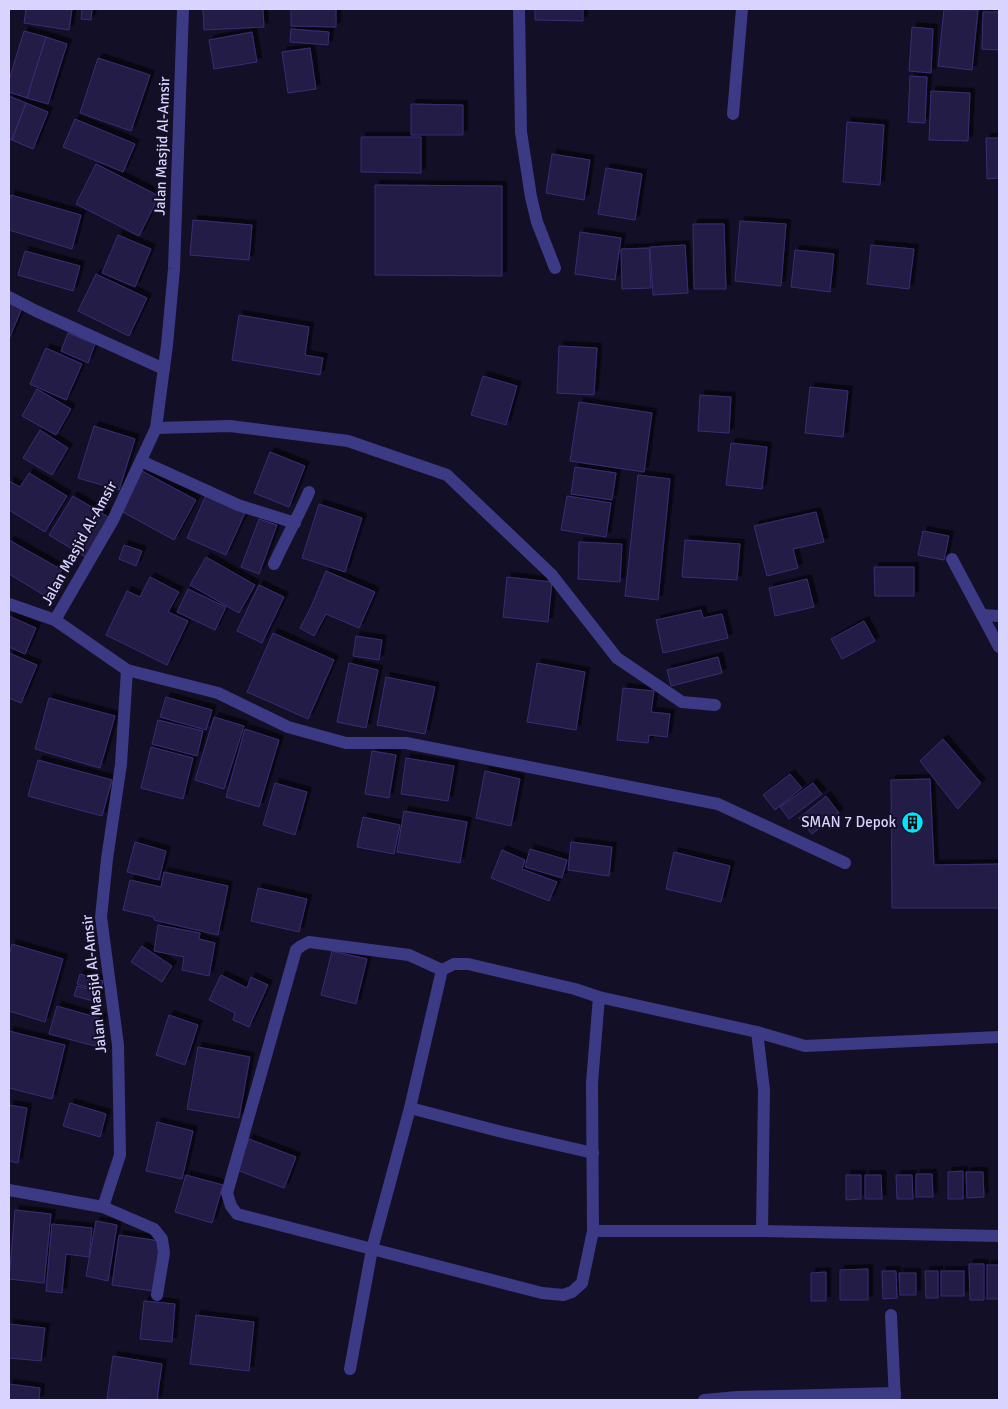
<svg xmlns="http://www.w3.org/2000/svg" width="1008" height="1409" font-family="Signika,sans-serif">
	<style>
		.building { fill: #241b47; stroke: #3b2d73; filter: url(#shadow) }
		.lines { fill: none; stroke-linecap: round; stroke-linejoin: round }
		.street { stroke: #3d3a85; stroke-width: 12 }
		.labels { text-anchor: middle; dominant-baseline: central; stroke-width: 4; stroke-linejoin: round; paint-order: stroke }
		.street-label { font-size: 15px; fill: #d9d4ff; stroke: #130f26 }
		.poi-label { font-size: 15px; fill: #d9d4ff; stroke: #130f26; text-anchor: end }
	</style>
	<defs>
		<filter id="shadow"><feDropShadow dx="4.5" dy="-4.5" stdDeviation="0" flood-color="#0009"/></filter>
	</defs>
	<rect width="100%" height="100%" fill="#130f26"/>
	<g class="building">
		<path d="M26,9H72L69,30L24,23Z"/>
		<path d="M82,9H92L91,20L81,19Z"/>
		<path d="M203,9H263L264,27L204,30Z"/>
		<path d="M291,9H336V27L291,26Z"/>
		<path d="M535,9H583V21L535,20Z"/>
		<path d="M944,9L978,10L972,70L938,66Z"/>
		<path d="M983,12H999V50L982,49Z"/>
		<path d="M912,27L933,29L931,73L909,71Z"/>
		<path d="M291,29L329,32L328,45L290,42Z"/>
		<path d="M24,31L46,37L27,98L9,92V80Z"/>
		<path d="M252,32L257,62L214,69L209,40Z"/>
		<path d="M46,37L67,44L48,104L27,98Z"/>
		<path d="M310,48L316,89L288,93L282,52Z"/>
		<path d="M98,58L150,75L131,131L80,113Z"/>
		<path d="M910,76L927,77L925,123L908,122Z"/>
		<path d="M931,91L970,93L968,141L929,140Z"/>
		<path d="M9,96L26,103L12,140L9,139Z"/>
		<path d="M26,103L48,112L33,149L12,140Z"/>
		<path d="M411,104L463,105V135H411Z"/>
		<path d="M75,119L135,144L123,172L63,147Z"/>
		<path d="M847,122L884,125L880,185L843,182Z"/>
		<path d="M361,137H421V173L361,172Z"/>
		<path d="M986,138H999V178L987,179Z"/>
		<path d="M552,154L590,160L584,200L546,193Z"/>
		<path d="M96,164L159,196L139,236L76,204Z"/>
		<path d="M606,168L642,174L635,220L598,214Z"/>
		<path d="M375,185L502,186V276L375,275Z"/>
		<path d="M11,195L81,215L72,249L9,230V203Z"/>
		<path d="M193,220L252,225L249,260L190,255Z"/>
		<path d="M740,221L786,224L781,286L735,281Z"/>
		<path d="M693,224H724L726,289H694Z"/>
		<path d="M580,232L621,238L615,280L575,274Z"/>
		<path d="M118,235L151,249L135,287L102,273Z"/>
		<path d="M685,245L688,293L653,295L650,247Z"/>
		<path d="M871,245L914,249L909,289L867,284Z"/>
		<path d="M649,248L651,288L622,289L621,249Z"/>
		<path d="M795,250L834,254L830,292L791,287Z"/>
		<path d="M25,251L80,266L73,291L18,275Z"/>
		<path d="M96,274L147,298L129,336L78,311Z"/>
		<path d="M9,301L22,308L9,339Z"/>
		<path d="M239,315L309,327L305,355L323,358L320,375L232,360Z"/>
		<path d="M68,333L95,344L88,363L61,351Z"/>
		<path d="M559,346L597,348L594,395L557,393Z"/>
		<path d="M46,348L82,364L66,400L30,384Z"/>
		<path d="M483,376L517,386L506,425L471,415Z"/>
		<path d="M810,387L848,391L843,437L805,433Z"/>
		<path d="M37,389L71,409L56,435L22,416Z"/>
		<path d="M700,395L731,397L729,433L698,431Z"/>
		<path d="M579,402L652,413L644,472L570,461Z"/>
		<path d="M94,426L135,439L119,490L78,478Z"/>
		<path d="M40,430L68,448L52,475L23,458Z"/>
		<path d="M731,443L767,447L762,489L726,485Z"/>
		<path d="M270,452L305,466L289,507L254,493Z"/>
		<path d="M575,467L616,473L612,500L571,494Z"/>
		<path d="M142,471L196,500L174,540L121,511Z"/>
		<path d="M29,473L67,496L45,532L9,510V481L20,487Z"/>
		<path d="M638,475L670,479L658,600L625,596Z"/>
		<path d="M206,495L245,513L226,555L187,538Z"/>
		<path d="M73,496L110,518L87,558L49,535Z"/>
		<path d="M567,496L611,503L606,537L561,530Z"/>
		<path d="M319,504L362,518L345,572L302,558Z"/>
		<path d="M816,512L824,542L793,549L798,568L767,576L754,526Z"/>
		<path d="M259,519L277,525L259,574L241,567Z"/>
		<path d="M923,531L949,536L944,560L918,555Z"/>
		<path d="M9,540L62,570L47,597L9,574Z"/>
		<path d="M685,540L740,544L737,580L682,577Z"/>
		<path d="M579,542L622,544L620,582L578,579Z"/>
		<path d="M124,545L142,551L136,566L119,559Z"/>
		<path d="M206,557L255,585L239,613L190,585Z"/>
		<path d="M874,567H914V596H875Z"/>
		<path d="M326,571L375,592L359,628L326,614L314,636L300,628L311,607Z"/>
		<path d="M150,577L179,592L168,612L188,621L167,665L106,635L127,591L140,597Z"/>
		<path d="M507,577L552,582L548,622L503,617Z"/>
		<path d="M807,579L814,607L775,616L769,588Z"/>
		<path d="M259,585L284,597L262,643L237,631Z"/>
		<path d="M188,589L226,607L215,630L177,612Z"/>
		<path d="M701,610L703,618L722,614L728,638L663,653L656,620Z"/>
		<path d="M9,616L36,628L25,654L9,647Z"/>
		<path d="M864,621L875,641L842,659L831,639Z"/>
		<path d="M273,633L334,660L308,719L247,692Z"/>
		<path d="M356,636L382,640L379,660L353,656Z"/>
		<path d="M9,653L37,665L21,703L9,698Z"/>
		<path d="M718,657L722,673L671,686L667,670Z"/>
		<path d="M349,663L378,670L366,728L337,722Z"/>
		<path d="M537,663L585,672L576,730L527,722Z"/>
		<path d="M386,677L435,687L425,734L377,725Z"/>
		<path d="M623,688L654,691L651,712L670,714L667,737L649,735L648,743L617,740Z"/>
		<path d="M166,697L212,710L206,730L160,717Z"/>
		<path d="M49,698L115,716L100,768L35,749Z"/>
		<path d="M214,717L244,726L224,789L195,780Z"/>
		<path d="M158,720L203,731L197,756L152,744Z"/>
		<path d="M245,729L279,740L259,807L226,797Z"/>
		<path d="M943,739L981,783L958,809L920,761Z"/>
		<path d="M151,747L193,758L183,799L141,788Z"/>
		<path d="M372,751L396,755L389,798L365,794Z"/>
		<path d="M406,758L454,766L448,801L401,794Z"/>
		<path d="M38,760L112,780L102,816L28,796Z"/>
		<path d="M485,771L520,779L511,826L476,818Z"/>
		<path d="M790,774L802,788L775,810L763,795Z"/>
		<path d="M930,779L934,865L999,864V908H892L891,780Z"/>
		<path d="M275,783L307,792L295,835L263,825Z"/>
		<path d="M813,783L822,794L789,819L780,807Z"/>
		<path d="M826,796L839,813L812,834L799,818Z"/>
		<path d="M404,811L467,822L460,863L397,852Z"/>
		<path d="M363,817L400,825L394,854L357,847Z"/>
		<path d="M135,842L166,851L159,880L127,872Z"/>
		<path d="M571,842L612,847L609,876L568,870Z"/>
		<path d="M530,849L567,860L562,878L525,867Z"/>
		<path d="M502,850L525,860L522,869L557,882L549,901L491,878Z"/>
		<path d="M674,852L730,866L721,902L666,889Z"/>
		<path d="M164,872L228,886L218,935L154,920V917L123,910L130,880L161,887Z"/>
		<path d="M258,888L307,899L299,932L251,921Z"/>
		<path d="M158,925L200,933L199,939L215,943L209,976L182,970L184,957L154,951Z"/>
		<path d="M12,944L63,959L45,1022L9,1011V955Z"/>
		<path d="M142,946L172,966L162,982L131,962Z"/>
		<path d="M332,951L367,959L356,1004L321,995Z"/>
		<path d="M80,974L103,981L101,991L77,984Z"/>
		<path d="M221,975L247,988L251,977L268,985L249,1027L233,1020L235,1013L209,1000Z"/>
		<path d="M77,986L100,992L97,1002L74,996Z"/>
		<path d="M57,1006L102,1019L95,1046L49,1034Z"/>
		<path d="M169,1015L198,1025L185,1065L156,1055Z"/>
		<path d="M9,1031L65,1045L52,1099L9,1088Z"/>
		<path d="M198,1047L250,1057L239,1118L187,1109Z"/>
		<path d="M70,1103L106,1114L100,1137L63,1126Z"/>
		<path d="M9,1105L27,1108L18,1163L9,1161Z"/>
		<path d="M157,1122L193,1131L182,1179L146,1171Z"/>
		<path d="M249,1139L296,1157L284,1188L237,1170Z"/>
		<path d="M963,1171V1199H948V1172Z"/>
		<path d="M966,1172H983L984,1197L967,1198Z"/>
		<path d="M916,1174H932L933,1197H916Z"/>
		<path d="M186,1175L223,1185L212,1223L175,1212Z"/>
		<path d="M846,1175H861V1199L846,1200Z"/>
		<path d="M865,1175H881L882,1199H865Z"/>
		<path d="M896,1175H912L913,1199H897Z"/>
		<path d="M15,1210L51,1214L44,1283L9,1279Z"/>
		<path d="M96,1221L117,1225L108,1281L86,1276Z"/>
		<path d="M52,1224L92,1228L89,1257L66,1254L62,1293L46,1291Z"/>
		<path d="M119,1235L160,1241L153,1291L112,1285Z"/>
		<path d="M969,1264H984V1300H970Z"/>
		<rect x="987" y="1265" width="12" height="34"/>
		<path d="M868,1269V1300H840V1270Z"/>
		<path d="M882,1271H896L897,1298L883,1299Z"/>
		<path d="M925,1271H938V1298H926Z"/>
		<rect x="941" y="1271" width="23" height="25"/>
		<path d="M826,1272V1301H811V1273Z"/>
		<path d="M899,1273H916V1295H900Z"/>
		<path d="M144,1301L175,1304L172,1342L140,1339Z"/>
		<path d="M196,1315L254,1322L249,1371L190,1364Z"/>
		<path d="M9,1324L45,1328L41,1361L9,1358Z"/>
		<path d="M113,1356L162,1364L157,1400L107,1399Z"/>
		<path d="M9,1384L40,1388L39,1400H9Z"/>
	</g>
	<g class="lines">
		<g class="street">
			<path d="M183,9L174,269L167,345L156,428L113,520L55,620L127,670L218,693L288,727L346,743H406L718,804L845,863"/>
			<path d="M519,9L521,132L531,197L537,222L555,268"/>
			<path d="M733,114L742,9"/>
			<path d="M9,297L36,311L164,369"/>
			<path d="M156,428L230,426L348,441L447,475L551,574L617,658L682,702L715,705"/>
			<path d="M141,461L238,505L295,523"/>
			<path d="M952,559L999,647"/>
			<path d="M274,564C285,540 298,517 309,492"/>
			<path d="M9,604L55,620"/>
			<path d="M982,615L999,616"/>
			<path d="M599,997L592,1083L593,1231L582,1283L572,1292L563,1295L542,1293L237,1214L231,1206L227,1193L296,950L301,946L309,942L409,955L442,970L454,964H468L575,989L599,997L757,1032"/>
			<path d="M410,1108L502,1132L593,1153"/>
			<path d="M9,1190L103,1207L154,1229L162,1239L164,1253L157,1295"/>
			<path d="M103,1207L120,1155L118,1045L101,917L107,859L121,764L127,670"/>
			<path d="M593,1231H762L999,1236"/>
			<path d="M762,1231L764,1090L757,1032L805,1046L999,1037"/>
			<path d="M891,1315L895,1400"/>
			<path d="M350,1369L372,1249L410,1108L442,970"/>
			<path d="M704,1400L738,1397L895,1393"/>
		</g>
	</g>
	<defs>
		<symbol id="building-disc" viewBox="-11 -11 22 22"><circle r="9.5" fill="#00e5ff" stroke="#130f26"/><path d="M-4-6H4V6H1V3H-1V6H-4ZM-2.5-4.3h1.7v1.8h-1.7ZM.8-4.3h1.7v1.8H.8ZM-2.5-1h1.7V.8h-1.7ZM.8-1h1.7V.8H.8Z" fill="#111"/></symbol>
	</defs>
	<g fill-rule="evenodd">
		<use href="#building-disc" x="900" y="810" width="25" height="25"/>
	</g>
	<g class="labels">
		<g class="street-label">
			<text transform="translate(162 146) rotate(-88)">Jalan Masjid Al-Amsir</text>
			<text transform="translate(79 543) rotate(-61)">Jalan Masjid Al-Amsir</text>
			<text transform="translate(94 984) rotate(-96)">Jalan Masjid Al-Amsir</text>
		</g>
		<g class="poi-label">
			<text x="896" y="822">SMAN 7 Depok</text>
		</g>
	</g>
	<rect width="1008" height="1409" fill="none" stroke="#d9d4ff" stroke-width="20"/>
</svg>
